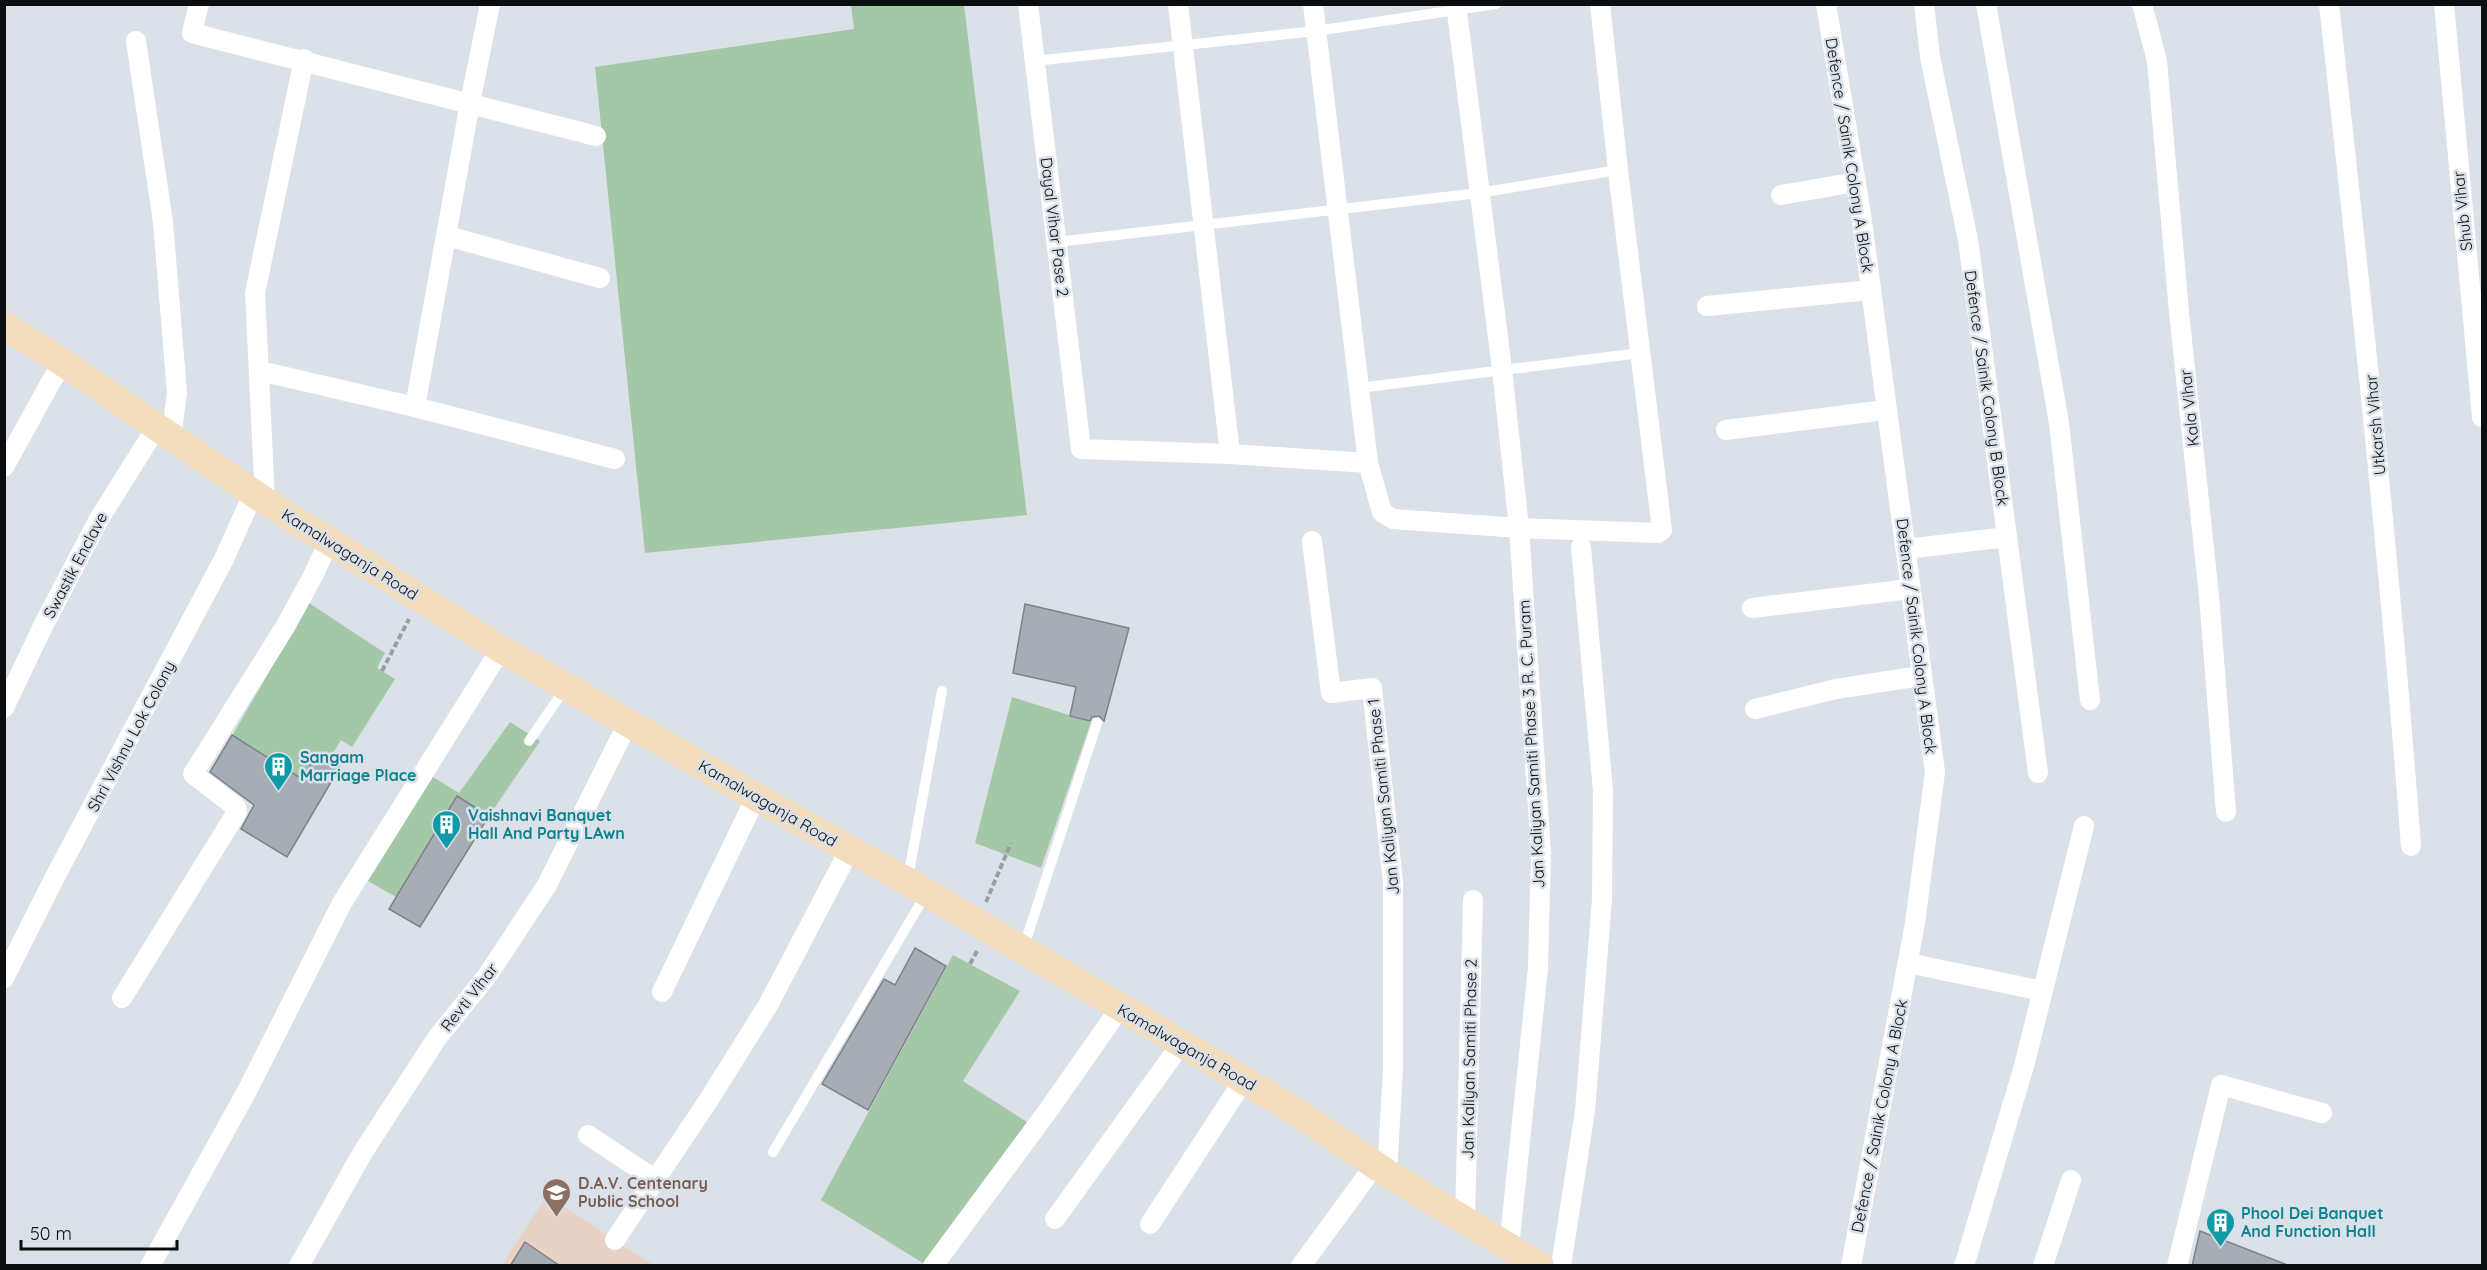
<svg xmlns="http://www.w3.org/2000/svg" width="2487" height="1270" font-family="Quicksand,sans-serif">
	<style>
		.education { fill: #e8d2c6 }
		.green { fill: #a4c8a7 }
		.building { fill: #a7adb4; stroke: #7c8288; stroke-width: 1.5 }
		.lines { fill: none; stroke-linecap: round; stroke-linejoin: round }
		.path { stroke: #999ea4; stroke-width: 4; stroke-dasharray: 6 3; stroke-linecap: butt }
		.service { stroke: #fff; stroke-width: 10 }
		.minor { stroke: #fff; stroke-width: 20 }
		.secondary { stroke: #f3ddbd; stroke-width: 28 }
		.labels { text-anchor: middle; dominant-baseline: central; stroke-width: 5; stroke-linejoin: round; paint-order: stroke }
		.street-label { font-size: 16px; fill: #0b0e10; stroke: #dbe1e9 }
		.culture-label { font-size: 16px; font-weight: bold; fill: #0d838f; stroke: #dbe1e9; text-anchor: start }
		.education-label { font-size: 16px; font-weight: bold; fill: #785e54; stroke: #dbe1e9; text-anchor: start }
	</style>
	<rect width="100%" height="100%" fill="#dbe1e9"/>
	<path class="education" d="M547,1195L615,1240L653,1265L501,1266Z"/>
	<g class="green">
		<path d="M851,5H964L1027,515L645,553L595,67L854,29Z"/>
		<path d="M309,603L385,653L377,668L395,679L352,747L341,740L329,760L318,753L302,779L232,736Z"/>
		<path d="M1012,697L1091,722L1041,868L975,843Z"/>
		<path d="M510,722L540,741L489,816L457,797L396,897L368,881L433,777L459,793Z"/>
		<path d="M953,955L1020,991L963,1081L1030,1124L926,1265L821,1200Z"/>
	</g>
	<g class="building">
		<path d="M1025,604L1129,628L1104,721L1099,716L1092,717L1090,721L1070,716L1076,687L1013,673Z"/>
		<path d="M232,735L302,779L318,753L340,767L287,857L241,829L254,805L210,772Z"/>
		<path d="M457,796L489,816L420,927L389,909Z"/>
		<path d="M915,948L946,966L868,1110L822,1084L884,979L895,985Z"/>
		<path d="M2200,1231L2285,1264V1266H2192Z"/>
		<path d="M525,1242L560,1266H510Z"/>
	</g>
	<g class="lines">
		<g class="path">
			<path d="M382,671L409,619"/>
			<path d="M986,902L1011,843"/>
			<path d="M970,964L977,951"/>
		</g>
		<g class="service">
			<path d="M1034,61L1316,31L1496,4"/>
			<path d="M1057,242L1479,193L1618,170"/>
			<path d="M1359,388L1640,353"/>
			<path d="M529,741L566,687"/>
			<path d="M908,878L942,691"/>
			<path d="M1023,949L1097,723"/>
			<path d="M773,1152L926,894"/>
		</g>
		<g class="minor">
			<path d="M199,4L192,33L596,136"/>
			<path d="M1028,4L1081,449L1230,454L1368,463L1382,512L1393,519L1519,528L1658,533L1662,530L1619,179L1600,4"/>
			<path d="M1178,4L1230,454"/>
			<path d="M1313,4L1368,463"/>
			<path d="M1456,4L1502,369L1519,528L1541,853L1538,968L1509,1247"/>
			<path d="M1826,4L1861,214L1935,772L1915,923L1851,1266"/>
			<path d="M1924,4L1930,57L1968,240L2038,773"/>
			<path d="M1986,4L2059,423L2090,700"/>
			<path d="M2142,4L2157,61L2179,312L2209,596L2226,812"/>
			<path d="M2329,4C2360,285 2390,565 2411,846"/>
			<path d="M2444,4L2482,417"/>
			<path d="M136,41L163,222L177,393L171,438"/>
			<path d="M1781,195L1856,182"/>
			<path d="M447,236L600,278"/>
			<path d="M1707,306L1871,290"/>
			<path d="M260,371L415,407L615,459"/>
			<path d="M415,407L470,103L490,4"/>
			<path d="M1726,430L1886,410"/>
			<path d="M4,467L62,362"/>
			<path d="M265,501L255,293L304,59"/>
			<path d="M1312,541L1331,693L1372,688L1393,882V1068L1387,1173"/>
			<path d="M1906,549L2007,537"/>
			<path d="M1752,608L1910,589"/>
			<path d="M4,708L44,624L99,519L156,428"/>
			<path d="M1755,709L1836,689L1920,676"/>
			<path d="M1908,963L2042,991"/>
			<path d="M4,978L57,873L224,559L254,492"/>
			<path d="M662,992L756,797"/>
			<path d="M122,998L237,812L236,807L193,774L285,627L313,576L330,539"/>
			<path d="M588,1135L656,1180"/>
			<path d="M1055,1219L1181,1044"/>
			<path d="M1465,1219L1473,900"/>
			<path d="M1150,1224L1244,1080"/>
			<path d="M615,1240L708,1101L768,1005L850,849"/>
			<path d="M150,1266L247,1091L342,903L501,649"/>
			<path d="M299,1266L363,1152L437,1038L487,976L547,885L628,723"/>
			<path d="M933,1266L1047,1112L1120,1008"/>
			<path d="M1301,1266L1375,1165"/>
			<path d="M1561,1266L1585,1111L1602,899L1603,791L1581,547"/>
			<path d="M1964,1266L2024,1066L2084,826"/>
			<path d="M2043,1266L2071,1180"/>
			<path d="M2177,1266L2221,1085L2322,1113"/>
		</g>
		<path class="secondary" d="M4,325L62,362L265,501L501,649L756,797L907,881L1284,1104L1387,1173L1540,1266"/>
	</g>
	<defs>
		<symbol id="building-pin" viewBox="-11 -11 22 30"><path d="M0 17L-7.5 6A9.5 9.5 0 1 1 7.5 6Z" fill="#0f9aa8" stroke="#dbe1e9"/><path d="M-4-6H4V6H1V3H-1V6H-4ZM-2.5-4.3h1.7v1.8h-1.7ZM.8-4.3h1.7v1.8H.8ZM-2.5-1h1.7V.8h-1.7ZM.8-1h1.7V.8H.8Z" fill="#fff"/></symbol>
		<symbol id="school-pin" viewBox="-11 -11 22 30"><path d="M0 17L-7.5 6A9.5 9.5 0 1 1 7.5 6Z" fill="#8d6e63" stroke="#dbe1e9"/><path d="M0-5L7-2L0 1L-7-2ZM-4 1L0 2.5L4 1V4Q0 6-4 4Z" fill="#fff"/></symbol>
	</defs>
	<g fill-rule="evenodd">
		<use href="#building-pin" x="262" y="750" width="33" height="45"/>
		<use href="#building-pin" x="430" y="808" width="33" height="45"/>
		<use href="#school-pin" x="540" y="1176" width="33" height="45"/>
		<use href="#building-pin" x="2204" y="1206" width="33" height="45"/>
	</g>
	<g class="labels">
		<g class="street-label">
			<text transform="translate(1850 155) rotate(81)">Defence / Sainik Colony A Block</text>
			<text transform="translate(2462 211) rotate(-96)">Shub Vihar</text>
			<text transform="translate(1055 227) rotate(83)">Dayal Vihar Pase 2</text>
			<text transform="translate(1987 388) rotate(82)">Defence / Sainik Colony B Block</text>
			<text transform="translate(2189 408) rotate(-96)">Kala Vihar</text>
			<text transform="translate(2375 425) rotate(-95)">Utkarsh Vihar</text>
			<text transform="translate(350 554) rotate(32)">Kamalwaganja Road</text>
			<text transform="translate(75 565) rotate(-62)">Swastik Enclave</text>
			<text transform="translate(1917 636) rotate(83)">Defence / Sainik Colony A Block</text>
			<text transform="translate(131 736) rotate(-62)">Shri Vishnu Lok Colony</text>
			<text transform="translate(1531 744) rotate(-93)">Jan Kaliyan Samiti Phase 3 R. C. Puram</text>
			<text transform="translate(1383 797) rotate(-96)">Jan Kaliyan Samiti Phase 1</text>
			<text transform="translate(768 803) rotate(30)">Kamalwaganja Road</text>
			<text transform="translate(469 997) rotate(-52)">Revti Vihar</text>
			<text transform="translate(1187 1047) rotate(30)">Kamalwaganja Road</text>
			<text transform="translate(1469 1059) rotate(-89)">Jan Kaliyan Samiti Phase 2</text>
			<text transform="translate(1879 1116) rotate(-79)">Defence / Sainik Colony A Block</text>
		</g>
		<g class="culture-label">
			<text x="300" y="757">Sangam<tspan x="300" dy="18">Marriage Place</tspan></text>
			<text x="468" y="815">Vaishnavi Banquet<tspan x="468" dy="18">Hall And Party LAwn</tspan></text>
			<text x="2241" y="1213">Phool Dei Banquet<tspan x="2241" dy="18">And Function Hall</tspan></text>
		</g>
		<g class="education-label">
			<text x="578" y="1183">D.A.V. Centenary<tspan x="578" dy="18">Public School</tspan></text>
		</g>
	</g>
	<rect width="2487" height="1270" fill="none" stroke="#0b0e10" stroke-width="12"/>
	<path d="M21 1240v9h156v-9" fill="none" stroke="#0b0e10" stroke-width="3"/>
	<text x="30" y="1240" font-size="18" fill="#0b0e10" stroke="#dbe1e9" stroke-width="4.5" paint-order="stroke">50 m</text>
</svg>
